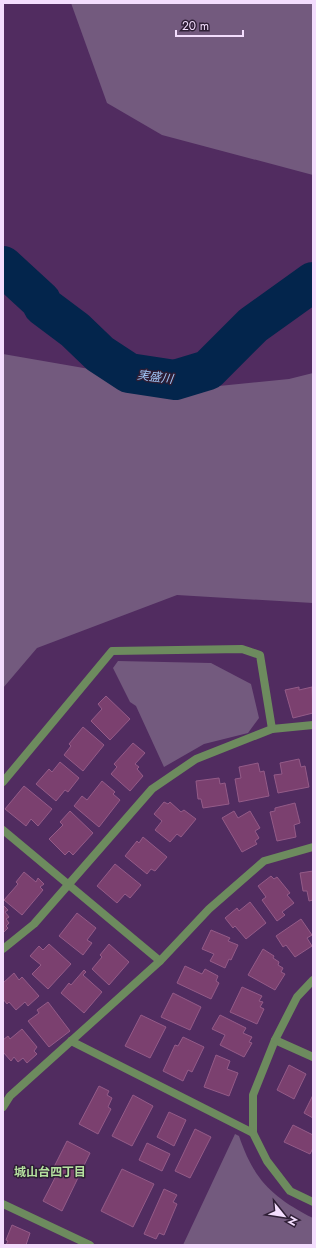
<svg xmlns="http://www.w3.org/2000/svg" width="316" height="1248" font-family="Jost,'Noto Sans JP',sans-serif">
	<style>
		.green { fill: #735a7e }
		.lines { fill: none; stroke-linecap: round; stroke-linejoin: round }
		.river { stroke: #03254c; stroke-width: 40 }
		.building { fill: #7b406f; stroke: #945b88 }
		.street { stroke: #6d8b5e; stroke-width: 8 }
		.labels { text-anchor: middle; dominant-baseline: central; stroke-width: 3; stroke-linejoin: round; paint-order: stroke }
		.water-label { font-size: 12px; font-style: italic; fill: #9fc4f5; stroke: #2e1e35 }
		.neighbourhood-label { font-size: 12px; font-weight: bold; fill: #b5e19f; stroke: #2e1e35 }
	</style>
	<rect width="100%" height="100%" fill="#512c60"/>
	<g class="green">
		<path d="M71,3H313V175L162,135L107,103Z"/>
		<path d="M3,354L199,388L289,379L313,373V603L177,595L37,648L3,688Z"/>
		<path d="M118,661L211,663L251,684L259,718L248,733L204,744L164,767L136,706L130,702L113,668Z"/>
		<path d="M235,1134L239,1136C254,1180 272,1197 313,1218V1245H183Z"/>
	</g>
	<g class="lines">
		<path class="river" d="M3,266L41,301L43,306L75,330L100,354L129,373L175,380L208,370L253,325L313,282"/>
	</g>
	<g class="building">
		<path d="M299,687V690L312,687L313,713L293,718L285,690Z"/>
		<path d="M106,696L130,719L110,740L91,721L102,709L98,704Z"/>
		<path d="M83,727L104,745L83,771L64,755L71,746L69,744Z"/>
		<path d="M133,743L145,753L135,764L139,767L137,769L143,776L130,791L111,774L117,767L114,764Z"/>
		<path d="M299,759L301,767L305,766L309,787L278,793L274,775L282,774L280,763Z"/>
		<path d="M60,762L79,778L68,792L65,790L56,801L36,784L49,769L52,772Z"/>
		<path d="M258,763L260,772L264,771L269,796L239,802L235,779L241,778L239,767Z"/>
		<path d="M219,778L220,784L225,783L229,804L203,808L201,799H198L196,781Z"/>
		<path d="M102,781L115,792L113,794L120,800L99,827L74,806L82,796L87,800Z"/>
		<path d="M24,786L52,809L38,826L31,819L26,826L5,809Z"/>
		<path d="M164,802L168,804L170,802L181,812L184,810L196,819L181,837L177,834L170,842L155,830L162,821L154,814Z"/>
		<path d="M295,803L300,823L294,825L296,837L277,841L270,812L275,811V808Z"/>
		<path d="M70,811L93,833L73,855L69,851L65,855L49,839L63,825L60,822Z"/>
		<path d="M234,811L238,818L250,811L260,828L255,831L259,838L255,841L257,844L242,852L222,818Z"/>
		<path d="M143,837L167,857L155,871L151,869L147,874L125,856L137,841L139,843Z"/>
		<path d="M115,864L141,885L130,898L125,894L117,903L97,886Z"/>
		<path d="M313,871V900L309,901L307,891H303L300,873Z"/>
		<path d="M24,872L36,882L38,878L44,884L40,887L43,890L22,915L4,900L18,884L16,882Z"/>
		<path d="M271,876L274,879L277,877L290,893L287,895L294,903L282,912L285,915L277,921L262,900L266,897L258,886Z"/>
		<path d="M250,902L266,923L246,939L235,926L233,928L225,918L237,908L239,911Z"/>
		<path d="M3,905L8,910L5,912L9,917L6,919L9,923L6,926L8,928L3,933Z"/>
		<path d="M77,913L96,928L87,940L92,943L83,955L59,936Z"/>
		<path d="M301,919L312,935L307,938L312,946L295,957L286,945L283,947L276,936Z"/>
		<path d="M211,930L230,938L228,941L238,945L231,960L229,959L225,968L210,961L214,954L202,949Z"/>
		<path d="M49,944L71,964L48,989L32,974L41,965L30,956L39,946L43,950Z"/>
		<path d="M109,944L129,962L109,985L92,969L102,957L100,955Z"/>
		<path d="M263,949L274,956L273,958L279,962L278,965L283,968L281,972L285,974L275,990L248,975Z"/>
		<path d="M185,966L202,974L205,969L218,976L216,981L219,983L211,999L177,983Z"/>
		<path d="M84,970L86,972L83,975L102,992L84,1013L61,993L69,983L71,985Z"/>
		<path d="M14,973L19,980L22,977L39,996L28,1006L25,1002L16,1010L9,1002L7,1004L3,999V983Z"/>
		<path d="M242,987L262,996L259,1001L263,1002L260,1007L264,1009L257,1024L230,1012Z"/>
		<path d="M173,993L201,1007L190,1030L161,1017Z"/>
		<path d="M48,1002L70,1031L49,1047L28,1021L39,1013L37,1010Z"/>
		<path d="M141,1015L166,1027L150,1058L125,1046Z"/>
		<path d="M220,1015L246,1028L243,1033L252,1037L249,1042L252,1043L244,1057L220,1045L225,1035L212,1029Z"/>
		<path d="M22,1029L37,1047L34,1051L37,1054L27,1063L23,1058L18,1062L14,1057L11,1061L3,1052V1040L8,1036L10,1039Z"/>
		<path d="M183,1037L204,1047L192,1072L188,1070L183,1081L163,1071L175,1045L178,1046Z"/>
		<path d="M216,1055L230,1061L227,1069L238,1073L229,1096L204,1087Z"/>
		<path d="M289,1065L306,1074L294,1099L277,1090Z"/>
		<path d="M99,1086L109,1091L107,1095L112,1098L108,1107L111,1109L98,1134L79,1124Z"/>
		<path d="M133,1095L153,1106L132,1146L112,1136Z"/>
		<path d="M313,1095V1118L304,1113Z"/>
		<path d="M169,1112L186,1120L174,1146L157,1137Z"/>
		<path d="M293,1125L313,1135V1148L310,1154L284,1142Z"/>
		<path d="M195,1129L211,1137L190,1178L175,1171Z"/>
		<path d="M67,1141L90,1153L62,1211L43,1201L58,1172L53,1169Z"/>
		<path d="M147,1143L170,1154L162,1171L139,1160Z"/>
		<path d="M122,1169L154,1184L133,1227L101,1211Z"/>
		<path d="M164,1189L177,1195L173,1202L177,1204L164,1235L159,1233L156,1239L144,1234Z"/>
		<path d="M12,1225L30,1233L26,1245H6L8,1241L6,1240Z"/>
	</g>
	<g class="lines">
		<g class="street">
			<path d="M3,782L112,651L242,649L260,655L272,729L313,725"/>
			<path d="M3,830L160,961"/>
			<path d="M3,949L34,924L152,789L196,759L272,729"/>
			<path d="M313,980L297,997L275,1040L253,1095V1133L267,1161L290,1191L313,1202"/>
			<path d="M275,1040L313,1057"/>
			<path d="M71,1041L253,1133"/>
			<path d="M3,1107L10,1096L160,961L209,909L264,861L313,847"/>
			<path d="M3,1204L90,1245"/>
		</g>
	</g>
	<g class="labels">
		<g class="water-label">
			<text transform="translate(155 377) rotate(7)">実盛川</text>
		</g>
		<g class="neighbourhood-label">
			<text x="50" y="1172">城山台四丁目</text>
		</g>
	</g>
	<rect width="316" height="1248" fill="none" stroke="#f3ddfd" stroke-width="8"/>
	<g transform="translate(284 1216) rotate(120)" stroke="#2e1e35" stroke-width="3" paint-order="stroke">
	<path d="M0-3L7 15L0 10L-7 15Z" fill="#f3ddfd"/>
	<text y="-6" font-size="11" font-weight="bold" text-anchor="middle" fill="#f3ddfd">N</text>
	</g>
	<path d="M176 30v6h67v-6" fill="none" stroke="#f3ddfd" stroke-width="2"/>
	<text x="182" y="30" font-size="12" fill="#f3ddfd" stroke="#2e1e35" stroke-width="3" paint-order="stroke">20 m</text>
</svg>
